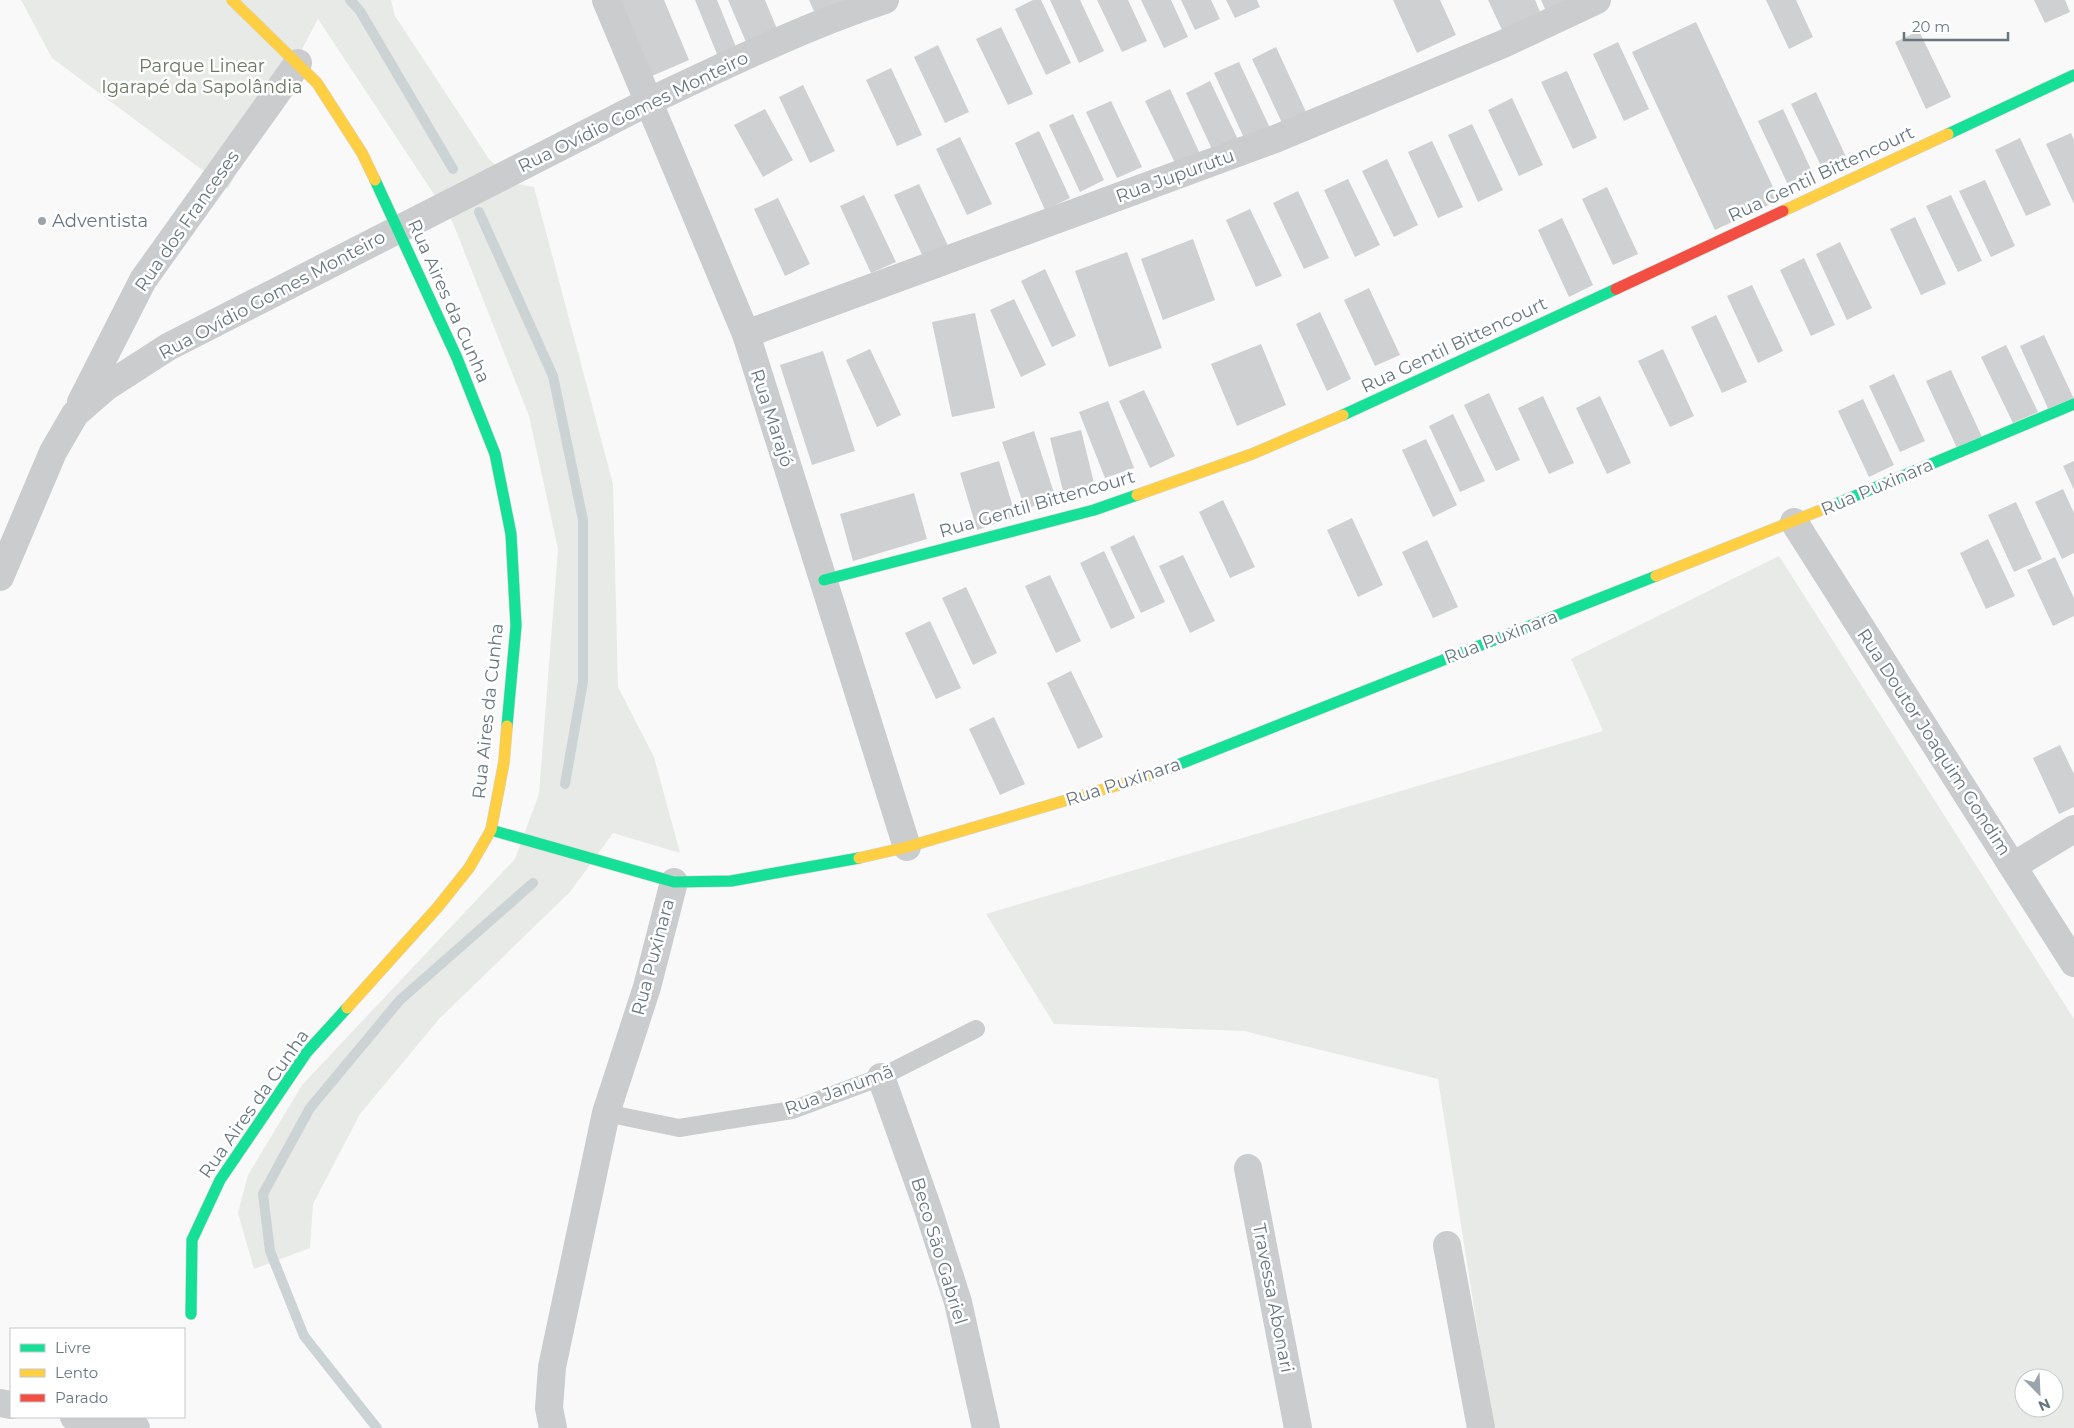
<svg xmlns="http://www.w3.org/2000/svg" width="2074" height="1428" font-family="Montserrat,sans-serif">
	<style>
		.green { fill: #e8eae7; fill-rule: evenodd }
		.lines { fill: none; stroke-linecap: round; stroke-linejoin: round }
		.stream { stroke: #ccd3d5; stroke-width: 10 }
		.building { fill: #cfd0d1 }
		.fast-casing { stroke: #d4d5d6; stroke-width: 12 }
		.slow-casing { stroke: #d4d5d6; stroke-width: 12 }
		.jam-casing { stroke: #d4d5d6; stroke-width: 12 }
		.lane { stroke: #cacccd; stroke-width: 18 }
		.street { stroke: #cacccd; stroke-width: 28 }
		.fast { stroke: #16e098; stroke-width: 11 }
		.slow { stroke: #ffcf43; stroke-width: 11 }
		.jam { stroke: #f24e42; stroke-width: 11 }
		.poi-dot { fill: #9ba4aa; stroke: #fff; stroke-width: 2 }
		.labels { text-anchor: middle; dominant-baseline: central; stroke-width: 5; stroke-linejoin: round; paint-order: stroke }
		.park-label { font-size: 18px; fill: #6b7866; stroke: #fff }
		.street-label { font-size: 18px; fill: #68777f; stroke: #fff }
		.poi-label { font-size: 18px; fill: #68777f; stroke: #fff; text-anchor: start }
	</style>
	<rect width="100%" height="100%" fill="#f9f9f9"/>
	<g class="green">
		<path d="M21,0H391L395,16L489,159L517,184L534,187L613,484L618,687L654,757L680,853L613,833L570,892L440,1018L360,1114L313,1204L310,1248L254,1269L238,1213L248,1175L302,1085L515,859L539,794L558,549L529,416L453,223L318,19L228,189L52,58Z"/>
		<path d="M1779,556L2074,1019V1428H1493L1438,1079L1244,1031L1054,1024L986,914L1603,731L1571,659ZM2024,1378H2054V1408H2024Z"/>
	</g>
	<g class="lines">
		<g class="stream">
			<path d="M350,0L360,11L453,169"/>
			<path d="M479,212L553,376L583,520V682L565,784"/>
			<path d="M377,1428L304,1336L270,1251L263,1194L310,1108L400,1000L533,883"/>
		</g>
	</g>
	<g class="building">
		<path d="M620,0H664L689,60L652,76Z"/>
		<path d="M695,0H717L738,52L719,59Z"/>
		<path d="M728,0H765L777,29L746,42Z"/>
		<path d="M809,0H842L844,5L816,16Z"/>
		<path d="M1033,0H1041L1071,63L1046,75L1015,9Z"/>
		<path d="M1050,0H1080L1104,51L1079,63Z"/>
		<path d="M1097,0H1128L1147,41L1122,52Z"/>
		<path d="M1141,0H1171L1188,37L1164,48Z"/>
		<path d="M1181,0H1211L1220,19L1195,30Z"/>
		<path d="M1226,0H1257L1260,7L1235,18Z"/>
		<path d="M1393,0H1440L1456,35L1417,53Z"/>
		<path d="M1488,0H1535L1541,14L1503,32Z"/>
		<path d="M1541,0H1581L1548,15Z"/>
		<path d="M1766,0H1796L1813,37L1789,49Z"/>
		<path d="M2034,0H2065L2070,12L2045,23Z"/>
		<path d="M1696,22L1779,200L1715,230L1632,52Z"/>
		<path d="M1001,27L1033,94L1008,105L976,39Z"/>
		<path d="M1919,31L1951,97L1926,109L1895,42Z"/>
		<path d="M1618,42L1649,109L1624,121L1593,54Z"/>
		<path d="M938,45L969,112L945,123L914,57Z"/>
		<path d="M1276,47L1307,114L1283,125L1252,59Z"/>
		<path d="M1239,62L1270,128L1245,140L1214,73Z"/>
		<path d="M891,68L922,135L897,146L866,80Z"/>
		<path d="M1567,71L1597,138L1573,149L1541,82Z"/>
		<path d="M1210,81L1242,148L1217,160L1186,93Z"/>
		<path d="M803,85L835,151L810,163L779,97Z"/>
		<path d="M1170,89L1201,156L1177,167L1145,101Z"/>
		<path d="M1816,92L1847,159L1823,170L1791,104Z"/>
		<path d="M1512,98L1543,165L1519,176L1488,110Z"/>
		<path d="M1111,101L1142,167L1117,178L1086,112Z"/>
		<path d="M765,109L793,160L763,177L734,125Z"/>
		<path d="M1783,109L1814,176L1789,187L1758,121Z"/>
		<path d="M1073,114L1104,180L1080,192L1049,125Z"/>
		<path d="M1472,124L1503,190L1478,202L1448,135Z"/>
		<path d="M1039,131L1070,198L1045,210L1015,143Z"/>
		<path d="M2071,133L2074,140V204L2046,144Z"/>
		<path d="M960,137L992,204L967,215L936,149Z"/>
		<path d="M2020,138L2051,205L2026,216L1995,150Z"/>
		<path d="M1432,141L1463,207L1438,218L1408,152Z"/>
		<path d="M1387,159L1418,225L1394,237L1362,171Z"/>
		<path d="M1348,179L1380,245L1355,257L1324,190Z"/>
		<path d="M1985,180L2015,246L1991,257L1959,191Z"/>
		<path d="M919,184L950,250L925,261L894,195Z"/>
		<path d="M1607,187L1638,254L1613,265L1582,199Z"/>
		<path d="M1298,191L1329,258L1304,269L1273,203Z"/>
		<path d="M864,195L896,262L871,273L840,206Z"/>
		<path d="M1951,195L1982,261L1958,272L1926,206Z"/>
		<path d="M778,198L810,264L785,276L754,209Z"/>
		<path d="M1250,209L1282,276L1256,287L1226,220Z"/>
		<path d="M1915,217L1946,284L1921,295L1890,229Z"/>
		<path d="M1562,218L1593,285L1569,297L1538,230Z"/>
		<path d="M1193,239L1215,300L1163,320L1141,259Z"/>
		<path d="M1840,242L1872,308L1847,320L1816,254Z"/>
		<path d="M1127,252L1162,348L1109,367L1075,271Z"/>
		<path d="M1804,258L1835,325L1811,336L1780,270Z"/>
		<path d="M1045,269L1076,336L1052,347L1021,281Z"/>
		<path d="M1752,285L1783,351L1758,363L1727,296Z"/>
		<path d="M1369,288L1400,355L1375,366L1344,300Z"/>
		<path d="M1014,299L1046,365L1021,377L990,310Z"/>
		<path d="M1320,312L1351,379L1327,391L1296,324Z"/>
		<path d="M975,313L995,408L952,417L932,322Z"/>
		<path d="M1716,315L1747,382L1722,393L1691,327Z"/>
		<path d="M2044,335L2074,399L2050,413L2020,346Z"/>
		<path d="M1261,344L1286,405L1237,426L1211,364Z"/>
		<path d="M2006,345L2038,412L2013,423L1981,357Z"/>
		<path d="M870,349L901,415L877,427L846,360Z"/>
		<path d="M1663,349L1694,416L1670,427L1638,361Z"/>
		<path d="M823,351L855,451L812,465L780,365Z"/>
		<path d="M1951,370L1982,437L1957,448L1926,381Z"/>
		<path d="M1894,374L1925,441L1900,452L1869,386Z"/>
		<path d="M1144,390L1175,456L1150,468L1119,401Z"/>
		<path d="M1489,393L1520,460L1496,471L1464,405Z"/>
		<path d="M1543,396L1574,463L1549,474L1518,408Z"/>
		<path d="M1600,396L1631,463L1607,474L1576,408Z"/>
		<path d="M1863,399L1894,465L1869,477L1838,411Z"/>
		<path d="M1108,401L1134,468L1105,478L1079,412Z"/>
		<path d="M1453,414L1485,481L1460,492L1429,426Z"/>
		<path d="M1081,430L1095,487L1064,495L1050,438Z"/>
		<path d="M1034,431L1056,499L1025,509L1002,442Z"/>
		<path d="M1426,439L1457,505L1433,517L1402,450Z"/>
		<path d="M999,461L1016,517L977,530L960,473Z"/>
		<path d="M2074,461V490L2063,466Z"/>
		<path d="M2063,489L2074,513V553L2062,559L2035,502Z"/>
		<path d="M914,493L927,539L853,561L840,514Z"/>
		<path d="M1223,500L1255,567L1230,578L1199,512Z"/>
		<path d="M2016,502L2042,559L2014,572L1988,515Z"/>
		<path d="M1352,518L1383,585L1358,597L1327,530Z"/>
		<path d="M1134,535L1165,602L1141,613L1110,547Z"/>
		<path d="M1988,539L2015,596L1986,609L1960,553Z"/>
		<path d="M1427,540L1458,607L1433,618L1402,552Z"/>
		<path d="M1104,551L1135,618L1111,629L1080,563Z"/>
		<path d="M1183,555L1215,621L1190,633L1159,566Z"/>
		<path d="M2055,557L2074,598V616L2053,626L2027,570Z"/>
		<path d="M1050,575L1081,641L1056,653L1025,586Z"/>
		<path d="M966,587L997,653L973,665L942,598Z"/>
		<path d="M930,621L961,688L936,699L905,633Z"/>
		<path d="M1071,671L1103,737L1078,749L1047,683Z"/>
		<path d="M994,717L1025,784L1000,795L969,729Z"/>
		<path d="M2060,745L2074,774V807L2059,814L2033,758Z"/>
	</g>
	<g class="lines">
		<defs>
			<g id="fast">
				<path d="M1948,134L2074,75"/>
				<path d="M375,180L457,358L495,454L511,534L516,626L507,726"/>
				<path d="M1343,415L1616,289"/>
				<path d="M1831,506L2074,404"/>
				<path d="M824,580L1094,510L1137,495"/>
				<path d="M1152,775L1656,576"/>
				<path d="M491,830L674,882L731,881L859,858"/>
				<path d="M191,1314L192,1240L220,1180L307,1052L347,1008"/>
			</g>
			<g id="slow">
				<path d="M232,0L317,83L362,153L375,180"/>
				<path d="M1783,211L1948,134"/>
				<path d="M1137,495L1252,454L1343,415"/>
				<path d="M1656,576L1831,506"/>
				<path d="M859,858L907,847L1152,775"/>
				<path d="M347,1008L437,908L469,868L491,830L504,762L507,726"/>
			</g>
			<path id="jam" d="M1616,289L1783,211"/>
		</defs>
		<use href="#fast" class="fast-casing"/>
		<use href="#slow" class="slow-casing"/>
		<use href="#jam" class="jam-casing"/>
		<path class="lane" d="M606,1113L679,1128L792,1110L881,1077L976,1029"/>
		<g class="street">
			<path d="M606,0L746,334L907,847"/>
			<path d="M746,334L1275,139L1503,44L1597,0"/>
			<path d="M81,402L143,280L298,63"/>
			<path d="M1794,522L2074,963"/>
			<path d="M0,577L53,452L75,414L106,387L168,347L648,102C726,65 803,27 885,0"/>
			<path d="M2013,866L2074,829"/>
			<path d="M881,1077L929,1212L958,1302L986,1428"/>
			<path d="M1248,1168L1298,1428"/>
			<path d="M1447,1245L1481,1428"/>
			<path d="M0,1403L11,1405"/>
			<path d="M74,1417L136,1428"/>
			<path d="M553,1428L549,1408L552,1367L606,1113L647,987L674,882"/>
		</g>
		<use href="#fast" class="fast"/>
		<use href="#slow" class="slow"/>
		<use href="#jam" class="jam"/>
	</g>
	<circle class="poi-dot" cx="42" cy="221" r="5"/>
	<g class="labels">
		<g class="park-label">
			<text x="202" y="66">Parque Linear<tspan x="202" dy="21">Igarapé da Sapolândia</tspan></text>
		</g>
		<g class="street-label">
			<text transform="translate(633 112) rotate(-26)">Rua Ovídio Gomes Monteiro</text>
			<text transform="translate(1821 174) rotate(-25)">Rua Gentil Bittencourt</text>
			<text transform="translate(1175 176) rotate(-20)">Rua Jupurutu</text>
			<text transform="translate(187 221) rotate(-55)">Rua dos Franceses</text>
			<text transform="translate(272 295) rotate(-28)">Rua Ovídio Gomes Monteiro</text>
			<text transform="translate(449 301) rotate(66)">Rua Aires da Cunha</text>
			<text transform="translate(1454 345) rotate(-25)">Rua Gentil Bittencourt</text>
			<text transform="translate(772 418) rotate(72)">Rua Marajó</text>
			<text transform="translate(1877 487) rotate(-23)">Rua Puxinara</text>
			<text transform="translate(1037 504) rotate(-16)">Rua Gentil Bittencourt</text>
			<text transform="translate(1501 637) rotate(-21)">Rua Puxinara</text>
			<text transform="translate(488 711) rotate(-84)">Rua Aires da Cunha</text>
			<text transform="translate(1934 742) rotate(57)">Rua Doutor Joaquim Gondim</text>
			<text transform="translate(1123 782) rotate(-18)">Rua Puxinara</text>
			<text transform="translate(653 957) rotate(-75)">Rua Puxinara</text>
			<text transform="translate(839 1090) rotate(-20)">Rua Janumã</text>
			<text transform="translate(254 1104) rotate(-55)">Rua Aires da Cunha</text>
			<text transform="translate(939 1251) rotate(73)">Beco São Gabriel</text>
			<text transform="translate(1273 1298) rotate(79)">Travessa Abonari</text>
		</g>
		<g class="poi-label">
			<text x="52" y="221">Adventista</text>
		</g>
	</g>
	<rect x="10" y="1328" width="175" height="90" fill="#ffffff" stroke="#c3c9cc"/>
	<rect x="20" y="1344" width="25" height="8" fill="#16e098" stroke="#c3c9cc"/>
	<text x="55" y="1353" font-size="15" fill="#68777f">Livre</text>
	<rect x="20" y="1369" width="25" height="8" fill="#ffcf43" stroke="#c3c9cc"/>
	<text x="55" y="1378" font-size="15" fill="#68777f">Lento</text>
	<rect x="20" y="1394" width="25" height="8" fill="#f24e42" stroke="#c3c9cc"/>
	<text x="55" y="1403" font-size="15" fill="#68777f">Parado</text>
	<g transform="translate(2039 1393) rotate(156)"><circle r="24" fill="#ffffff" stroke="#c3c9cc"/>
	<path d="M0-4L9 19L0 12L-9 19Z" fill="#9ba4aa"/>
	<text y="-8" font-size="14" font-weight="bold" text-anchor="middle" fill="#68777f">N</text>
	</g>
	<path d="M1904 32v8h104v-8" fill="none" stroke="#68777f" stroke-width="2.5"/>
	<text x="1912" y="32" font-size="15" fill="#68777f" stroke="#ffffff" stroke-width="4" paint-order="stroke">20 m</text>
</svg>
